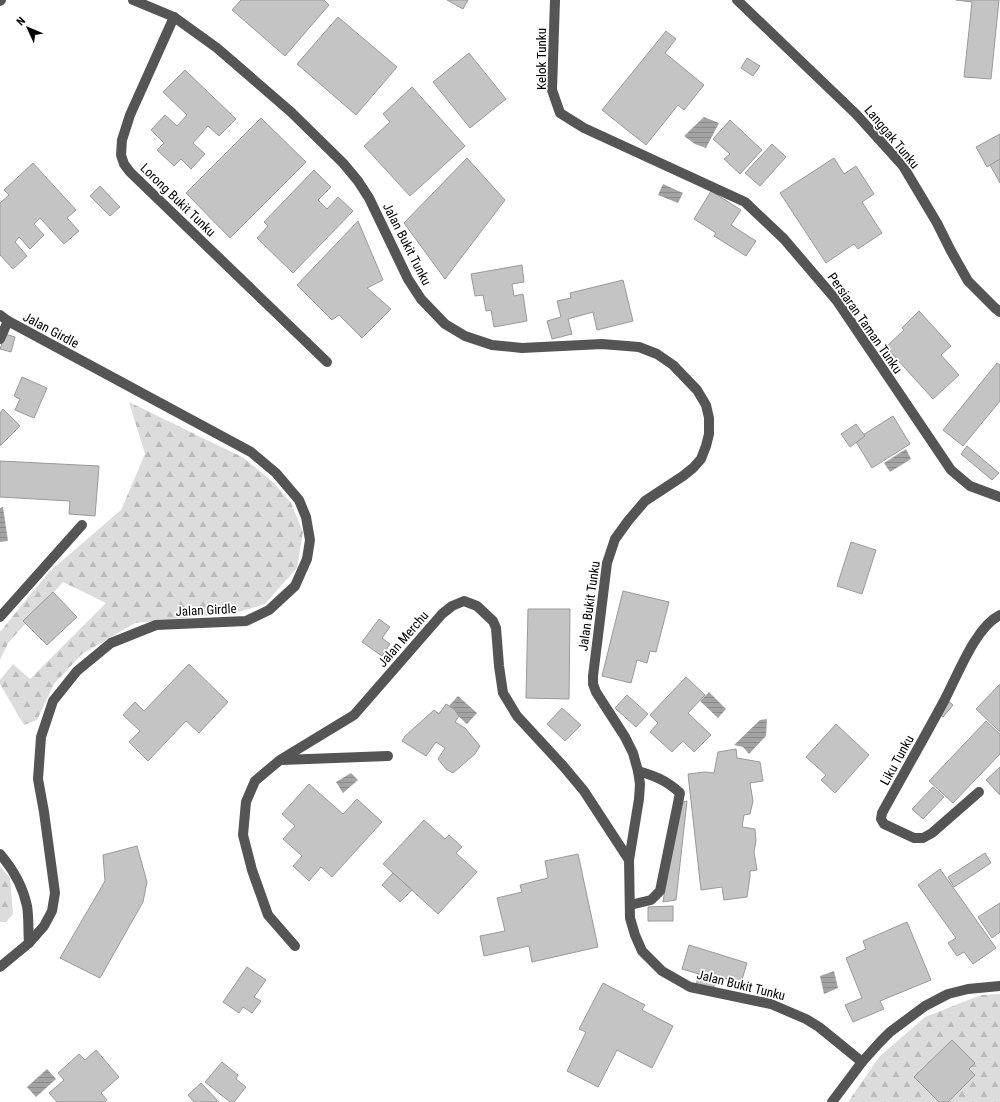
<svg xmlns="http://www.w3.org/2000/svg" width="1000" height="1102" font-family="'Roboto Condensed',sans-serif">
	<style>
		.forest { fill: url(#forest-firs) }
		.water { fill: url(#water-rules) }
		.building { fill: #c4c4c4; stroke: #999 }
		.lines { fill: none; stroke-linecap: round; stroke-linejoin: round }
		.minor { stroke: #555; stroke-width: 10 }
		.labels { text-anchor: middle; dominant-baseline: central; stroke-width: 3.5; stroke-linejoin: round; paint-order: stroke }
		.street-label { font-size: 13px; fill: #000; stroke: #fff }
	</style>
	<defs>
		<pattern id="forest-firs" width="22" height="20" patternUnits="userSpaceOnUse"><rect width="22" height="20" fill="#dcdcdc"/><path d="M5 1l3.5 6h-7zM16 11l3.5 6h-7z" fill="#bbb"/></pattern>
		<pattern id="water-rules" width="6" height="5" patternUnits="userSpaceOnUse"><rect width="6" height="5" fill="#a3a3a3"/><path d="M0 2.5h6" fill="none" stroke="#8b8b8b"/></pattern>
	</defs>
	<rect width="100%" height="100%" fill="#fff"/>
	<g class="forest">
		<path d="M129,402L244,458L274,483L291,503L303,532L297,568L265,604L236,613L135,623L82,654L54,684L37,720L24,725L0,684V680L13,664L30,679L106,603L63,582L8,643L0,660V632L49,572L121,510L145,454Z"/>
		<path d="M0,866L10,878L13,914L6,922H0Z"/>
		<path d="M1000,994V1102H848L879,1057L925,1017L981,995Z"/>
	</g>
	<g class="water">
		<path d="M704,117L719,123L706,148L695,144L684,136Z"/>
		<path d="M663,184L683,193L678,203L658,195Z"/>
		<path d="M906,449L911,459L890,472L884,463Z"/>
		<path d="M3,507L8,541L0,542V508Z"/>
		<path d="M709,692L726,709L718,718L700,701Z"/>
		<path d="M458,696L477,713L467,724L448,707Z"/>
		<path d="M767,719L766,736L749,754L743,747L734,745L760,720Z"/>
		<path d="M351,773L358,780L343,793L336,782Z"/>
		<path d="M834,971L838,988L824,994L820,976Z"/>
		<path d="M47,1069L56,1079L36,1097L27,1087Z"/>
	</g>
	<g class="building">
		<path d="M241,0H324L329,5L285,56L232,10Z"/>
		<path d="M447,0H468L463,9Z"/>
		<path d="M956,0H999L991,79L964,77L972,2Z"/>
		<path d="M338,17L397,67L356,115L297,64Z"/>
		<path d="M666,31L676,39L665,53L704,85L684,110L678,105L646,145L602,110Z"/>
		<path d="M469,53L506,99L470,128L433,82Z"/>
		<path d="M747,58L760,66L753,76L741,68Z"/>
		<path d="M185,70L236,119L219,136L208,126L193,143L205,154L191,169L181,159L174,166L157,150L164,143L151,130L165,115L177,126L187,115L163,92Z"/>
		<path d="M412,87L465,146L410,196L364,146L390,122L383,114Z"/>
		<path d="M261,118L306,162L230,238L186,193Z"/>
		<path d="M730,120L762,150L740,174L724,159L730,154L713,139Z"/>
		<path d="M1000,134V159L987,167L976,147Z"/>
		<path d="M772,144L786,157L760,186L745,173Z"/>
		<path d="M467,158L505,200L445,279L404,223Z"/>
		<path d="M834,158L844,174L856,166L874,194L862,202L882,233L858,249L854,244L826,263L780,193Z"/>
		<path d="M1000,159V183L990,165Z"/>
		<path d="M33,163L76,210L67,218L79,231L64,244L40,218L34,224L44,235L30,249L19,237L15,242L27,256L13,269L0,255V203L9,195L4,190Z"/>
		<path d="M314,170L331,187L318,200L327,209L338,197L353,211L293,273L257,238L268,226L264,222Z"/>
		<path d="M100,186L120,207L110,216L90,196Z"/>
		<path d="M711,191L741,210L731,225L756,241L746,256L714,236L716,233L694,219Z"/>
		<path d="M358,221L383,280L367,288L391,309L362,338L339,315L332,320L297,285Z"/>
		<path d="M522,265L524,282L512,284L514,296L523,294L527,321L494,327L491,310L486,311L483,295L475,296L471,274Z"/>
		<path d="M623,280L633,321L597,330L593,312L568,319L572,334L552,339L547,321L561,317L557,301L571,298L570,293Z"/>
		<path d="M919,311L951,346L941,355L959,375L933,399L886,347L904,330L902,328Z"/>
		<path d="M5,334L15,337L11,352L0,349Z"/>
		<path d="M997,363L1000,365V401L963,446L943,430Z"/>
		<path d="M22,377L47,388L34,418L15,410L20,399L14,396Z"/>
		<path d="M3,409L20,426L0,446V413Z"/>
		<path d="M893,416L910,444L872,468L855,440Z"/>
		<path d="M856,424L865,436L850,447L841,434Z"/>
		<path d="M967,446L999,473L992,480L961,454Z"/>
		<path d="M0,461L99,466L95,516L69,514L70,501L0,497Z"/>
		<path d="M851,542L876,550L862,594L837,586Z"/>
		<path d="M623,591L669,602L656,652L650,651L647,663L637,660L631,683L602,676Z"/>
		<path d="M53,592L77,617L47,645L23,621Z"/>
		<path d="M528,609H570L569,699L526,698Z"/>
		<path d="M379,619L390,627L382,638L390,644L382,656L362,642Z"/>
		<path d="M189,664L228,702L199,733L186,721L148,761L129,742L140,731L123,715L135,702L144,711Z"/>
		<path d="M686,677L705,695L688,713L711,735L694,752L683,741L672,752L650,732L658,723L650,715Z"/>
		<path d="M999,685H1000V732L976,709Z"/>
		<path d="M627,695L648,714L636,727L615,708Z"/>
		<path d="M948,701L953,705L943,717L938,713Z"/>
		<path d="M446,704L454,709L459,716L455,722L465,728L480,746L475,754L453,773L446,769L438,759L445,748L436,742L426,756L402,741L405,736L434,710L439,714Z"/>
		<path d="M562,708L581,725L565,741L547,724Z"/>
		<path d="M986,721L1000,734V754L953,803L929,781Z"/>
		<path d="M836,724L869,755L835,793L821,780L826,775L806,757Z"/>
		<path d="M736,749L737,758L760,762L763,781L750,783L753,801L750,814L744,815L742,827L755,829L756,841L754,852L757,870L750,871V877L747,897L724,900L722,887L701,890L688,774L705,772L714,773L718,752Z"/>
		<path d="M1000,767V795L986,780Z"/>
		<path d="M309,784L343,814L357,799L382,822L332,877L321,867L309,881L293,866L302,856L283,839L295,826L282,814Z"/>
		<path d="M933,787L944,797L923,819L912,809Z"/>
		<path d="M687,801L676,900L663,902L679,803Z"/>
		<path d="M424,820L445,839L449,835L462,847L456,853L477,872L438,914L383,864Z"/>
		<path d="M137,846L147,882L143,902L100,978L60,958L105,881L103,855Z"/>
		<path d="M985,853L991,863L954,887L948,877Z"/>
		<path d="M578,854L598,947L532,962L529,946L484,956L480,936L505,931L497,898L522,892L520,885L548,878L545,861Z"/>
		<path d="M940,869L996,948L973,964L964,952L957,956L948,943L956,938L918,885Z"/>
		<path d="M393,873L412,890L400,902L382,885Z"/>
		<path d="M1000,903V932L992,938L978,917Z"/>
		<path d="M673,906V921H648V907Z"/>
		<path d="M907,922L931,980L880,1001L884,1009L853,1022L845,1005L862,998L846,958L866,949L863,941Z"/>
		<path d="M689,945L747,963L741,983L717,976L713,990L696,985L699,974L682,969Z"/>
		<path d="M247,967L266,980L254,997L261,1001L252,1013L243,1007L239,1013L223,1002Z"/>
		<path d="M603,983L645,1005L642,1010L673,1026L652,1068L617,1050L598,1087L567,1071L586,1032L579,1029Z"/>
		<path d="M952,1040L975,1063L969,1069L975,1075L948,1102H939L914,1077Z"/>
		<path d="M96,1050L119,1077L101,1093L107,1100L105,1102H57L49,1093L64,1080L58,1073L79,1054L85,1060Z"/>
		<path d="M222,1062L238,1075L236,1079L246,1087L234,1102H230L205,1082Z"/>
		<path d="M201,1083L219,1102H194L188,1095Z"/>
	</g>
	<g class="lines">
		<g class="minor">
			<path d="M133,0L174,17L217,48L291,112L343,163L358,181L369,198L408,279L421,299L445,324L465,336L492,345L522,348L602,344L639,347L657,354L673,365L697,390L706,405L709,418V434L706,446L701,459L693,468L683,476L645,501L628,521L615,539L607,563L593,676V684L596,692L625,737L633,753L638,771L640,784L639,799L629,860L630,918L635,935L642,951L662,971L690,987L771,1004L806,1019L819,1027L862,1062"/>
			<path d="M555,0L552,90L560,113L584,128L745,202L784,239L837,301L951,470L970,486L1000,497"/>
			<path d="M737,0L856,114L903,166L937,223L951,251L968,281L995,308L1000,312"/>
			<path d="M0,1L1,0"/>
			<path d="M174,17L130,115L122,140L121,155L124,164L130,172L327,362"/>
			<path d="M0,315L8,321L251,452L276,473L299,500L306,517L310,540L307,559L295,586L269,610L246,621L156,625L111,643L77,671L53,701L41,737L38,779L44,812L55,893L52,911L44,926L29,943L0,967"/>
			<path d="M0,339L8,321"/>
			<path d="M0,617L82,525"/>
			<path d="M282,760L388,756"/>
			<path d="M979,792L932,833L923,838H914L884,824L881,819L882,813C903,775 924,738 944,701C957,677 975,627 1000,615"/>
			<path d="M0,854C12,868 23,887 27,906C29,917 28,931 29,943"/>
			<path d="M630,905L651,900L660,891L680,793C666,780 655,776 638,771"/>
			<path d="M295,946L268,915L252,870L243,835L246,802L255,781L280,760L354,715L442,614L452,606L464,601L477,606L493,621L496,628L499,666L503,693L517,716L564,767L584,791L629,860"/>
			<path d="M832,1102L862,1062L880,1042L890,1032L925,1006L948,994L968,989L1000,986"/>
		</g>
	</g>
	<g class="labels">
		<g class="street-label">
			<text transform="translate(541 59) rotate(-90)">Kelok Tunku</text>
			<text transform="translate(892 137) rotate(50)">Langgak Tunku</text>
			<text transform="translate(178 200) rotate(44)">Lorong Bukit Tunku</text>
			<text transform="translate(407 244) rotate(63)">Jalan Bukit Tunku</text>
			<text transform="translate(865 323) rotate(55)">Persiaran Taman Tunku</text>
			<text transform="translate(51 330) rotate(28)">Jalan Girdle</text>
			<text transform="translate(589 606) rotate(-82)">Jalan Bukit Tunku</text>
			<text transform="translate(206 610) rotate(-3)">Jalan Girdle</text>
			<text transform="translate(403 639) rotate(-49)">Jalan Merchu</text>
			<text transform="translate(897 760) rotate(-61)">Liku Tunku</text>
			<text transform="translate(741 985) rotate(14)">Jalan Bukit Tunku</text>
		</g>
	</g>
	<g transform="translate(28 28) rotate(314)" stroke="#ffffff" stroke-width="3" paint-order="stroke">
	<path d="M0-3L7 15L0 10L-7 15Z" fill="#000000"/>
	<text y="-6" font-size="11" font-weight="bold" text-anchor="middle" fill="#000000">N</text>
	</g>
</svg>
